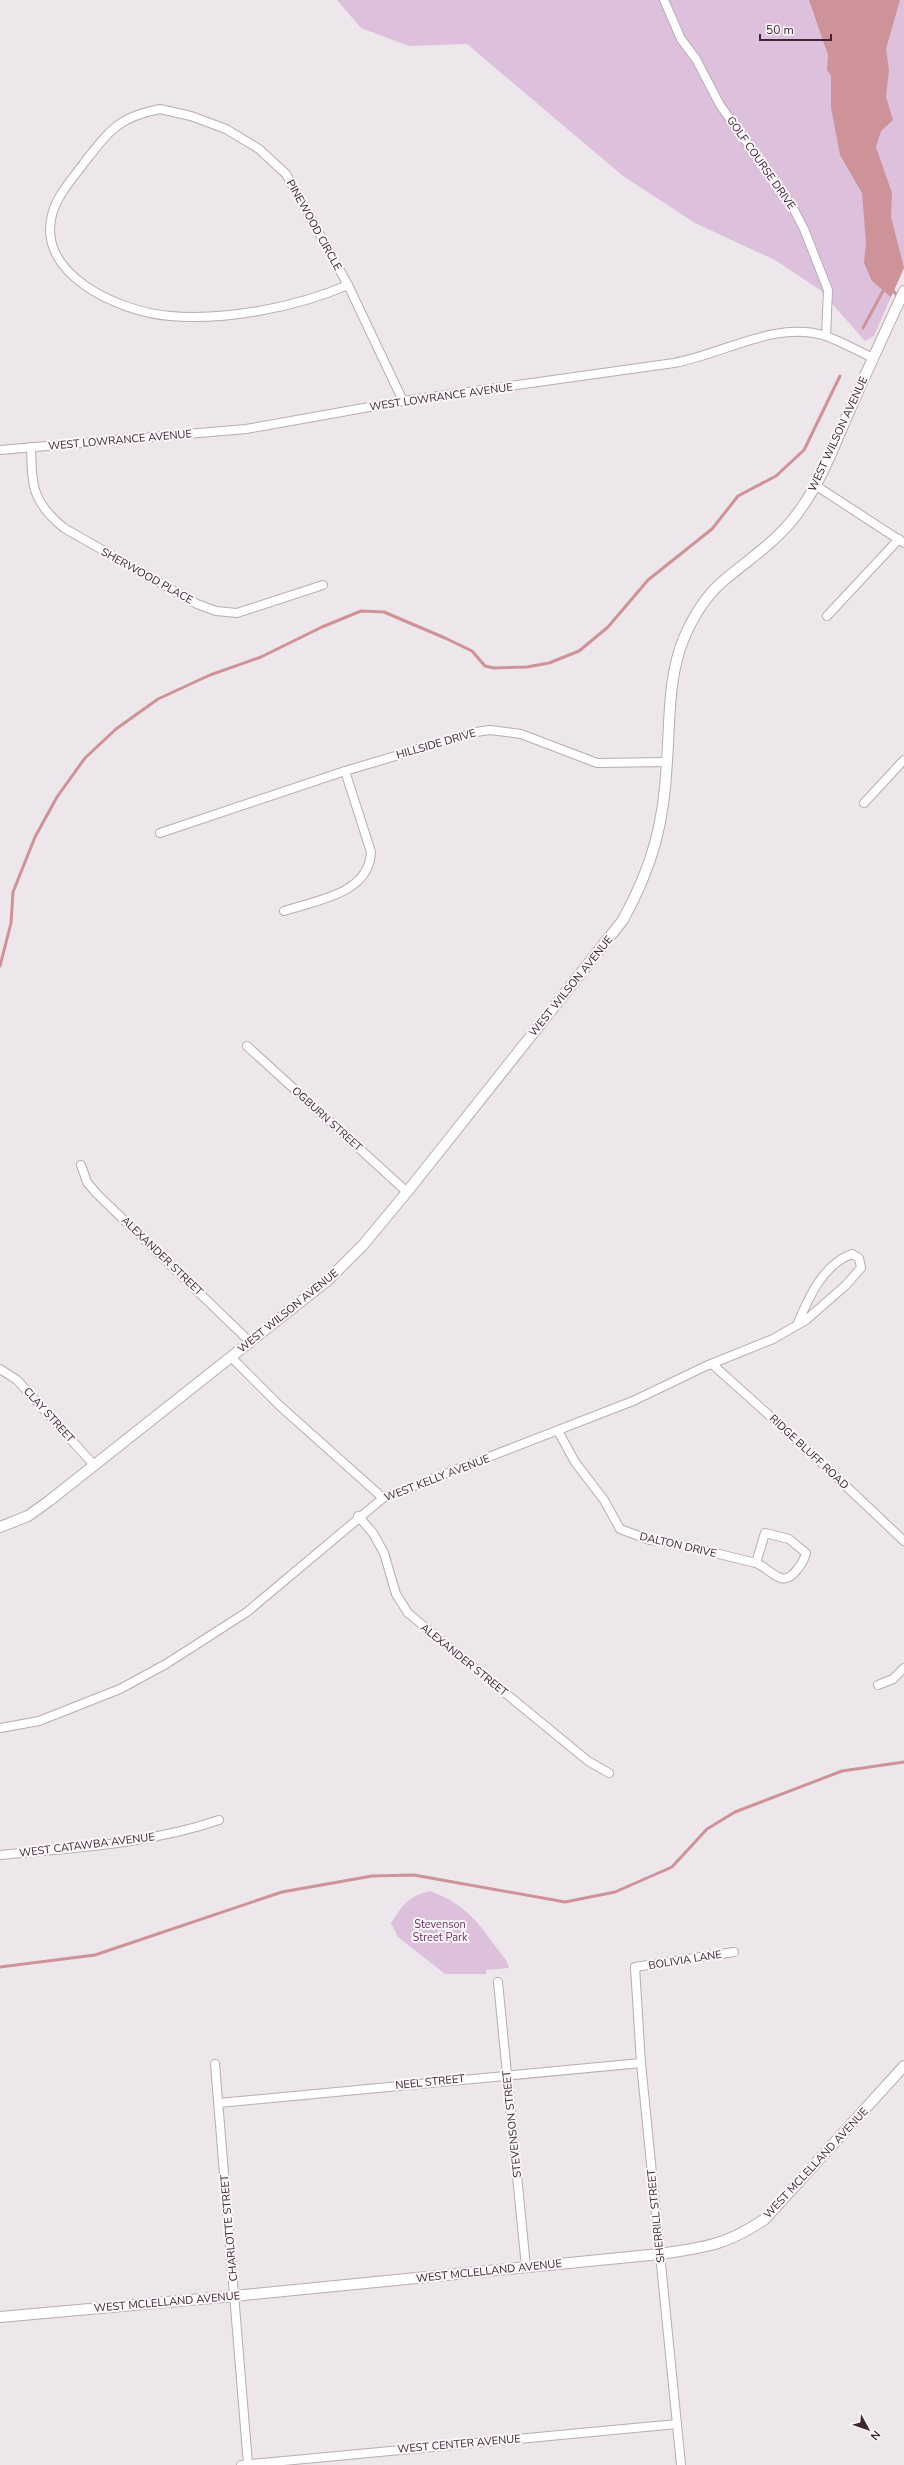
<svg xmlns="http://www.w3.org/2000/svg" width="904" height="2465" font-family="'Nunito Sans',sans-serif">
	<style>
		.green { fill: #ddc1dc }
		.water { fill: #cd9398 }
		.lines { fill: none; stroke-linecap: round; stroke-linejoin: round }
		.stream { stroke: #cd9398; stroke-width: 3 }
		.minor-casing { stroke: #b8acb4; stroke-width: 10 }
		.tertiary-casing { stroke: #b8acb4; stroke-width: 12 }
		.minor { stroke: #fff; stroke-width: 8 }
		.tertiary { stroke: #fff; stroke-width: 10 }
		.labels { text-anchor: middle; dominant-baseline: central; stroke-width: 4; stroke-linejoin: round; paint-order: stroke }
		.street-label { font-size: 11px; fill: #3e2632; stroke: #faf6f9 }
		.park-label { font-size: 11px; fill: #723369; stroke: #faf6f9 }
	</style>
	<rect width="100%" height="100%" fill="#ede6eb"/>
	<g class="green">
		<path d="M337,0H904V267L874,336L865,341L820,290L775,260L695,223L623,176L467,44L409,46L361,28Z"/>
		<path d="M430,1891C471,1906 480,1927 506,1960L509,1968L486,1970V1974H445L398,1937L391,1923C404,1904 407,1897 430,1891Z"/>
	</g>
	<path class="water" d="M809,0H900L886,49L889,70L886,97L893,120L881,131L876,147L892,193L891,217L904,268L891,297L872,281L864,263L866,243L862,193L840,155L831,107V76L827,70L828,55Z"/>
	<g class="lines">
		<g class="stream">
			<path d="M891,288L904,304"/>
			<path d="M863,328L884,289"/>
			<path d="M0,966L11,923L13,892L35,837L57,797L85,758L116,729L158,699L210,675L261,657L322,627L361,611L384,612L445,638L472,651L485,666L494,668L527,667L549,663L579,651L608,627L648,580L712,529L738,496L776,476L804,450L840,376"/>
			<path d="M0,1967L95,1955L282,1892L372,1876L414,1875L565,1902L615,1892L672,1867L707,1829L735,1812L842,1771L904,1762"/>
		</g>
		<defs>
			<g id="minor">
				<path d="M664,0L681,39L696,59L720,105L791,204L804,229L828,290L826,336"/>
				<path d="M160,109L191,116L226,129L259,149L286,174L348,285C297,307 225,321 170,316C121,312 33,275 53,211C59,193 73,178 84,163C109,131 118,117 160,109Z"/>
				<path d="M348,285L403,401"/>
				<path d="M31,447C32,486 32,502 64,528L197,604L216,611L237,613L323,585"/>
				<path d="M0,450L246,429L403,401L674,363C724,354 775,320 826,336C842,342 858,351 873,358"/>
				<path d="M815,485L904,543"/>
				<path d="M827,616L899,539"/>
				<path d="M864,803L904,760"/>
				<path d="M160,833L345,771L476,732L490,730L521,734L597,763L667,762"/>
				<path d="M284,911C317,900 369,894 371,852L345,771"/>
				<path d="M247,1046L407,1192"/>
				<path d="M81,1165L87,1182L96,1193L250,1342"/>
				<path d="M231,1357L280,1406L383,1498"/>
				<path d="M712,1364L809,1451L904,1541"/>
				<path d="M0,1369L17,1380L94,1465"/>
				<path d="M558,1431L575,1462L604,1500L620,1529L650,1540L674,1543L756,1563"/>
				<path d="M358,1516L373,1533L384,1553L396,1594L408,1613L588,1761L609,1773"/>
				<path d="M765,1533L789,1539L806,1553C804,1561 792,1582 781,1578C773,1576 766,1567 756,1563Z"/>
				<path d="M878,1685L893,1679L904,1668"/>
				<path d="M0,1728L39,1721L120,1689L166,1664L247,1612L383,1498L633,1401L706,1366L773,1339L806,1320L846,1285L861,1268L859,1258L852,1254C823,1264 808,1299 797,1325"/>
				<path d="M0,1855C73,1848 149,1844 219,1820"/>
				<path d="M498,1982L526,2267"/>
				<path d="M215,2064L248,2464"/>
				<path d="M219,2103L641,2063"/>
				<path d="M241,2465L677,2424"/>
				<path d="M681,2465L641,2063L635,1967L734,1952"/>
			</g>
			<g id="tertiary">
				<path d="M0,1527L28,1516L49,1501L328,1280L363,1245L407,1192L623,920C653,865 664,823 667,761C670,720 668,676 684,638C693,617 705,597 722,582C750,558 781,539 802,507C822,479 834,446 848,414C866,373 885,332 904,291"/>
				<path d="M0,2317L234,2296L660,2254C705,2247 725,2246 765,2219L904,2066"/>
			</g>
		</defs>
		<use href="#minor" class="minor-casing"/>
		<use href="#tertiary" class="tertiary-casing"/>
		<use href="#minor" class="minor"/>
		<use href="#tertiary" class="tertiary"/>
	</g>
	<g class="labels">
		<g class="street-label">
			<text transform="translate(761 163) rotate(55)">GOLF COURSE DRIVE</text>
			<text transform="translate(314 225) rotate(61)">PINEWOOD CIRCLE</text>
			<text transform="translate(441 397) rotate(-8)">WEST LOWRANCE AVENUE</text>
			<text transform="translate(838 434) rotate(-65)">WEST WILSON AVENUE</text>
			<text transform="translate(120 440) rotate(-5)">WEST LOWRANCE AVENUE</text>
			<text transform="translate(147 576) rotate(29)">SHERWOOD PLACE</text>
			<text transform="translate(436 744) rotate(-16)">HILLSIDE DRIVE</text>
			<text transform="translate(571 986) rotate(-51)">WEST WILSON AVENUE</text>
			<text transform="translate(327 1119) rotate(42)">OGBURN STREET</text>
			<text transform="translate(162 1256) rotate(44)">ALEXANDER STREET</text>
			<text transform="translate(288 1311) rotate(-39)">WEST WILSON AVENUE</text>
			<text transform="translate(49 1415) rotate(48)">CLAY STREET</text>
			<text transform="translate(809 1452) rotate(43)">RIDGE BLUFF ROAD</text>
			<text transform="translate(437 1478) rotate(-21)">WEST KELLY AVENUE</text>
			<text transform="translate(678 1545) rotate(13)">DALTON DRIVE</text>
			<text transform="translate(464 1660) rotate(39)">ALEXANDER STREET</text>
			<text transform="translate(87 1845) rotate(-7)">WEST CATAWBA AVENUE</text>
			<text transform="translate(685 1960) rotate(-9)">BOLIVIA LANE</text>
			<text transform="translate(430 2082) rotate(-6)">NEEL STREET</text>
			<text transform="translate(512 2124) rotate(-96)">STEVENSON STREET</text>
			<text transform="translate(816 2163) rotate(-47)">WEST MCLELLAND AVENUE</text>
			<text transform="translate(656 2216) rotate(-96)">SHERRILL STREET</text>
			<text transform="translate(229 2228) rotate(-95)">CHARLOTTE STREET</text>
			<text transform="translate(489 2271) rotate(-6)">WEST MCLELLAND AVENUE</text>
			<text transform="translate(167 2302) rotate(-5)">WEST MCLELLAND AVENUE</text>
			<text transform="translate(459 2444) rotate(-5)">WEST CENTER AVENUE</text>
		</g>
		<g class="park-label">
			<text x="440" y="1924">Stevenson<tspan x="440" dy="13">Street Park</tspan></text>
		</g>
	</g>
	<g transform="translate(868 2429) rotate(130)" stroke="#faf6f9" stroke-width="3" paint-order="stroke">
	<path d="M0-3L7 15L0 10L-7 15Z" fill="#3e2632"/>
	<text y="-6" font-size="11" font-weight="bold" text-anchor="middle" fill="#3e2632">N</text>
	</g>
	<path d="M760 34v6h71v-6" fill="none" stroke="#3e2632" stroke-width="2"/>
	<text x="766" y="34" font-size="12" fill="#3e2632" stroke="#faf6f9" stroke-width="3" paint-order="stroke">50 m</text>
</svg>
